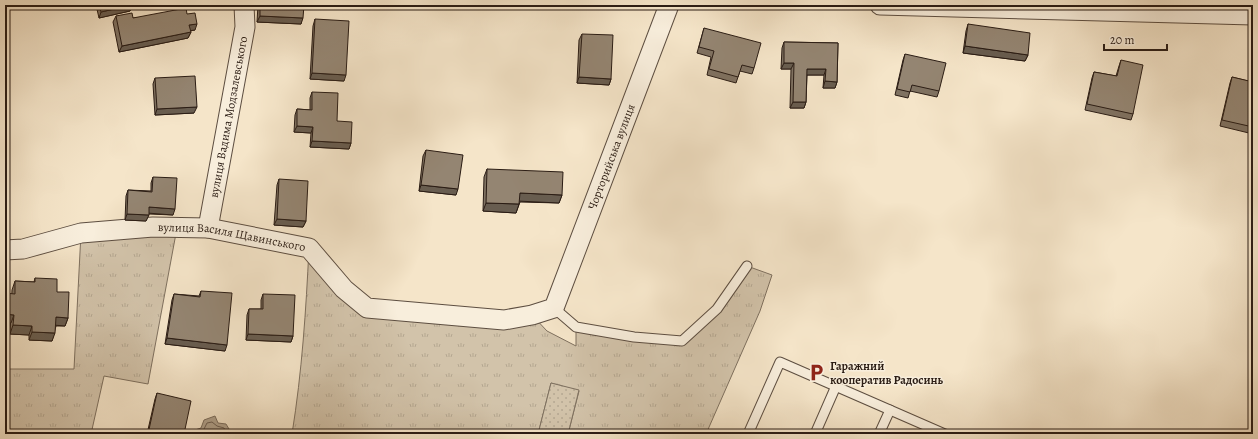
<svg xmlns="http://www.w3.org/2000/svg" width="1258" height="439" font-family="Alegreya,serif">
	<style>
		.grass { fill: url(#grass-tufts); stroke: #7e705f }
		.garden { fill: url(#garden-dots); stroke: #7e705f }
		.water { fill: #b0a18b; stroke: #7a6c5b }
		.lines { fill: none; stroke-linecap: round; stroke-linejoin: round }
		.shore { stroke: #6d5e50; stroke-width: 1 }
		.lane-casing { stroke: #5d4e41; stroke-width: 11 }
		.street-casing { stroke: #5d4e41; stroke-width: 21 }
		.lane { stroke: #f8eedc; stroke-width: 9 }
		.street { stroke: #f8eedc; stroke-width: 19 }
		.wall { fill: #7f7262; stroke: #2a1c14 }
		.shaded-wall { fill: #685d50; stroke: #2a1c14 }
		.building { fill: #948572; stroke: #2a1c14 }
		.labels { text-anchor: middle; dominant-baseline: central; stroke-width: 3; stroke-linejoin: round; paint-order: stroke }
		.street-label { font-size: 12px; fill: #2a1c14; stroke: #f8eedc }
		.poi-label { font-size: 12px; font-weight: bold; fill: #2a1c14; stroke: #f8eedc; text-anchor: start }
	</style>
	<defs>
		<pattern id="grass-tufts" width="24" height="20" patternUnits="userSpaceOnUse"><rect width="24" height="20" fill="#d2c3aa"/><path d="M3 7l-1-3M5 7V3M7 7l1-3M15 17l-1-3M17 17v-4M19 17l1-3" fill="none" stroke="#b4a791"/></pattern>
		<pattern id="garden-dots" width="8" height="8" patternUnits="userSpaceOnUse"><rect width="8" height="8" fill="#d2c3aa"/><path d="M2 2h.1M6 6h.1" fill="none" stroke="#b4a791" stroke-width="1.8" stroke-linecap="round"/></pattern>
	</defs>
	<rect width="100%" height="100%" fill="#f5e5c9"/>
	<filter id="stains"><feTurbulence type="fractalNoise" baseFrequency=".005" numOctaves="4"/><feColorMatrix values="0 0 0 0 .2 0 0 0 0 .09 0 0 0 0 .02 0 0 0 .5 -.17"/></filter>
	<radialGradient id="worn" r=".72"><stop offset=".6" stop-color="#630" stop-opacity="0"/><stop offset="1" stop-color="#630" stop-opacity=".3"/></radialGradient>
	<g class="grass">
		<path d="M177,228L148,384L104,376L91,434H5V369H74L81,233Z"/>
		<path d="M309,248L367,308L532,315L547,331L576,346V327L682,341L717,309L747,266L772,275L760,311L706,434H568L579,391L551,383L538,434H292C302,372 306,310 309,248Z"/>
	</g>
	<path class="garden" d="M551,383L579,390L568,434H538Z"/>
	<path class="water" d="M215,416L218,423L226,424L232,434H191L192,431L201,428L204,420Z"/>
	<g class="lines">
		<path class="shore" d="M195,434L203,431L207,423L212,422L217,426L224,428L227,434"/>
		<defs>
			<g id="lane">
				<path d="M554,308L576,327L634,337L682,341L717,309L747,266"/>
				<path d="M748,434L780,362L945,434"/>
				<path d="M815,434L836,386"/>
				<path d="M879,434L890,410"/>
			</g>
			<g id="street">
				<path d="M880,5L1253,15"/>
				<path id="s1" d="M208,228L245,27L244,5"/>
				<path id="s2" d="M5,250L23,249L81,233L153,227L208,228L309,248L344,289L367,308L504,320L532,315L554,308L669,5"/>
			</g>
		</defs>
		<use href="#lane" class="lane-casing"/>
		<use href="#street" class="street-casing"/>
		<use href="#lane" class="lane"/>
		<use href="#street" class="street"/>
	</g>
	<g class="wall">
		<path d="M96,5H132L130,11L99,18Z"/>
		<path d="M258,5H304L301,24L257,22Z"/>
		<path d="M187,14L195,30L190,31L191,32L188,38L119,52L113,22L116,16L133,18Z"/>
		<path d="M315,19L344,81L310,79L313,26Z"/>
		<path d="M968,24L1028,55L1025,61L963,53L966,31Z"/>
		<path d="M704,28L754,68L752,74L740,71L736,83L707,75L711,57L697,53Z"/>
		<path d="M582,34L611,79L609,85L577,83L579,40Z"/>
		<path d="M784,42L838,43L837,82L835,88H823L824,75H807L806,102L804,108H790L791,69H781L782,48Z"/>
		<path d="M905,54L939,91L937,97L910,91L908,98L895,95L903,60Z"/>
		<path d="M1121,60L1133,114L1131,120L1085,110L1092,78L1094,72L1116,76L1119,66Z"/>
		<path d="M1251,72L1253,73V134L1220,126L1230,83L1232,77L1248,81Z"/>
		<path d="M155,78L194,113L155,115L153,84Z"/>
		<path d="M312,92L337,121L351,143L349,149L310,147L311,133L294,132L295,115L297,109L310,110V98Z"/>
		<path d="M426,150L456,195L419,191L423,156Z"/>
		<path d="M487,169L562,195L559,203L520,202L516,213L483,211L484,177Z"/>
		<path d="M153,177L173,215L149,214L146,221L125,220L126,196L128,190L151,191V183Z"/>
		<path d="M279,179L306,221L303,227L274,225L277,185Z"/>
		<path d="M35,278L57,292L68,318L65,326H56L52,341L29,340V335L10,334L12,290L15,281L34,282Z"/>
		<path d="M201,291L225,351L165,344L172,300L174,294L199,296Z"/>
		<path d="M263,294L293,336L291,342L246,340L247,315L249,309H261V300Z"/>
		<path d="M157,393L184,434H147L155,399Z"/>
	</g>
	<g class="shaded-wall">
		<path d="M132,5L130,11L99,18L101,12Z"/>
		<path d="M260,16L303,18L301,24L257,22Z"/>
		<path d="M197,24L195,30L187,31L189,25Z"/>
		<path d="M191,32L188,38L119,52L122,46Z"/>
		<path d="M965,46L1028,55L1025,61L963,53Z"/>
		<path d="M784,63H794L791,69H781Z"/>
		<path d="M807,69H826L824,75H805Z"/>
		<path d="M312,73L346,75L344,81L310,79Z"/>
		<path d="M579,77L611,79L609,85L577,83Z"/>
		<path d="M825,81L837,82L835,88H823Z"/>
		<path d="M793,102H806L804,108H790Z"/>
		<path d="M197,107L194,113L155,115L157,109Z"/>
		<path d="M297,126L313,127L311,133L294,132Z"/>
		<path d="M312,141L351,143L349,149L310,147Z"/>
		<path d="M421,185L458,189L456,195L419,191Z"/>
		<path d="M520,193L562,195L559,203L517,201Z"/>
		<path d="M486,203L519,204L516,213L483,211Z"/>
		<path d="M149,207L175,209L173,215L147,213Z"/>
		<path d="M127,214L149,215L146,221L125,220Z"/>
		<path d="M277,219L306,221L303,227L274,225Z"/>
		<path d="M5,314L14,315L11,323H5Z"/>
		<path d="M56,317L68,318L65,326L53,325Z"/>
		<path d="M13,325L32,326L29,335L10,334Z"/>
		<path d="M32,332L55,333L52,341L29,340Z"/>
		<path d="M248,334L293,336L291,342L246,340Z"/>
		<path d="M167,338L227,345L225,351L165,344Z"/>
	</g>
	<g class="building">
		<path d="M99,5H132L101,12Z"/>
		<path d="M260,5H304L303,18L260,16Z"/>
		<path d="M186,8L187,14L195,13L197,24L189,25L191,32L122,46L116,16L132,13L133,18Z"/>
		<path d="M315,19L349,21L346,75L312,73Z"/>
		<path d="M968,24L1030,33L1028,55L965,46Z"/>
		<path d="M704,28L761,43L754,68L742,65L738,77L709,69L714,51L699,47Z"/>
		<path d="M582,34L613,35L611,79L579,77Z"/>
		<path d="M784,42L838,43L837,82L825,81L826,69H807L806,102H793L794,63H784Z"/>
		<path d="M905,54L946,63L939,91L912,85L910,92L897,89Z"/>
		<path d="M1121,60L1143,65L1133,114L1087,104L1094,72L1117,76Z"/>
		<path d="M1251,72L1253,73V127L1222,120L1232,77L1249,81Z"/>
		<path d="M195,76L197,107L157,109L155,78Z"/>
		<path d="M312,92L338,93L337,121L352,122L351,143L312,141L313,127L297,126V109L312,110Z"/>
		<path d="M426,150L463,155L458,189L421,185Z"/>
		<path d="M487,169L563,172L562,195L520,193L519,204L486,203Z"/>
		<path d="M5,173H9L6,219H5Z"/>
		<path d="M153,177L177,178L175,209L149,207V215L127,214L128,190L152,192Z"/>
		<path d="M279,179L308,181L306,221L277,219Z"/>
		<path d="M35,278L57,279V292H69L68,318L56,317L55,333L32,332V326L13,325L14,315L5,314V293L15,294V281L35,282Z"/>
		<path d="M201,291L232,293L227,345L167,338L174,294L200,297Z"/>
		<path d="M263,294L295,295L293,336L248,334L249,309H263Z"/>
		<path d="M157,393L191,401L184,434H148Z"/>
	</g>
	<defs>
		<symbol id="parking-bare" viewBox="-9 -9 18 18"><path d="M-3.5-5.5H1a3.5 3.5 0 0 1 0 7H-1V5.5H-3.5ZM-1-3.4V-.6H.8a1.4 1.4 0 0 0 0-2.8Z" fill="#8f2418" stroke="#f8eedc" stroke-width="2.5" paint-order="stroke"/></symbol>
	</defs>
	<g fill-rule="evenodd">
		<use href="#parking-bare" x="804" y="360" width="25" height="25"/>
	</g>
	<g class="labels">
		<g class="street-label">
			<text stroke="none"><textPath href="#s1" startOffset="113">вулиця Вадима Модзалевського</textPath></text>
			<text stroke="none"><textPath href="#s2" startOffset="743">Чорторийська вулиця</textPath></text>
			<text stroke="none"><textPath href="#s2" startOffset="230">вулиця Василя Щавинського</textPath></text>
		</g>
		<g class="poi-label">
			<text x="830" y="366">Гаражний<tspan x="830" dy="14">кооператив Радосинь</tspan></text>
		</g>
	</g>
	<rect width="1258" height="439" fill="none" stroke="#f5e5c9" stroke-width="20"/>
	<rect x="6" y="6" width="1246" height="427" fill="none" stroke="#2a1c14" stroke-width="2"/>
	<rect x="10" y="10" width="1238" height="419" fill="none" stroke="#2a1c14"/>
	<path d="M1104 44v6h63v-6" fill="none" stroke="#2a1c14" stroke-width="2"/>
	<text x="1110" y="44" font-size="12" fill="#2a1c14" stroke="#f8eedc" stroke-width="3" paint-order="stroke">20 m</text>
	<rect width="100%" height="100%" filter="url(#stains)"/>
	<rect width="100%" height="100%" fill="url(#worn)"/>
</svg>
